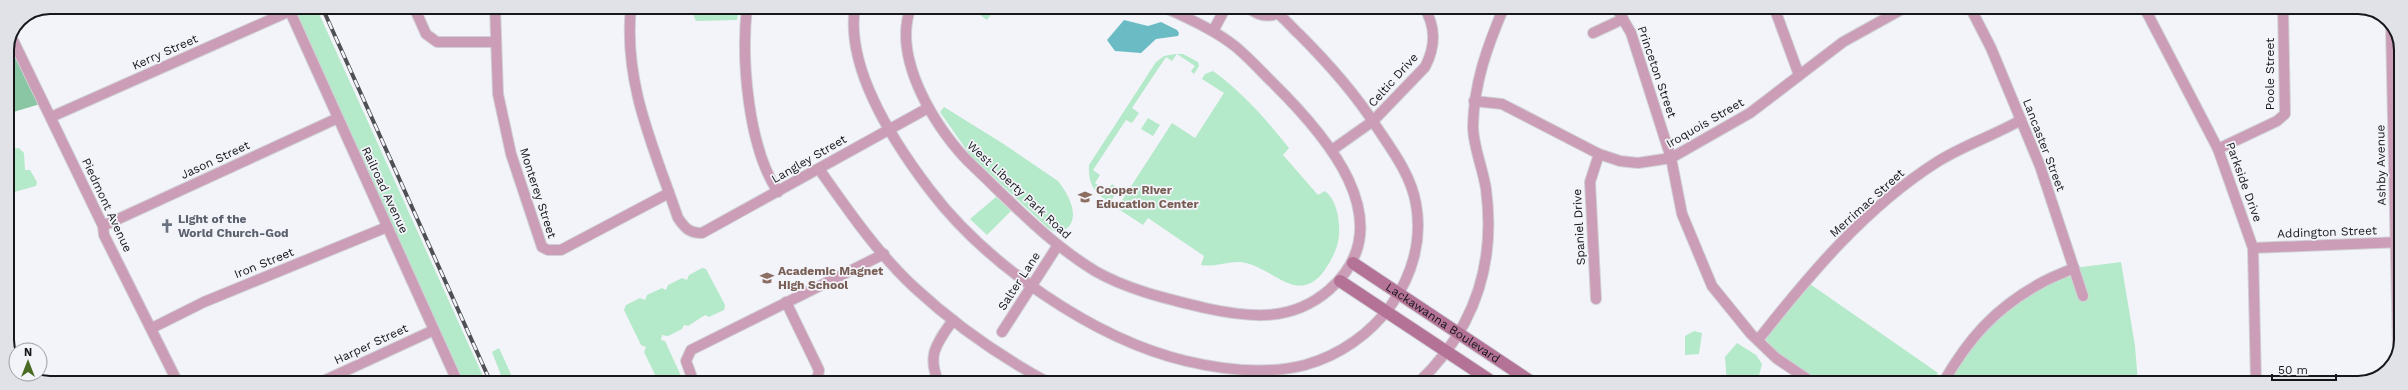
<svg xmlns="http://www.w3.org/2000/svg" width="2408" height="390" font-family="'Work Sans',sans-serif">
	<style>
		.green { fill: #b4e9c9 }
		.forest { fill: #8ac6a3 }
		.water { fill: #6abbc3 }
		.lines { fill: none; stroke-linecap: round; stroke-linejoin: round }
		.street-casing { stroke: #d0d1d6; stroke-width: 12 }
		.secondary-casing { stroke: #d0d1d6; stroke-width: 14 }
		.street { stroke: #cb9db6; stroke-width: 10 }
		.secondary { stroke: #b47297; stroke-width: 12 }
		.rail-casing { stroke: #4f5053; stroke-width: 4 }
		.rail { stroke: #f3f4fa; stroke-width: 2.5; stroke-dasharray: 8; stroke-linecap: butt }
		.labels { text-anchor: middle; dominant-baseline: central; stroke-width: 3.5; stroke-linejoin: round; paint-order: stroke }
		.street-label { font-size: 12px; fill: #161719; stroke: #f3f4fa }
		.education-label { font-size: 12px; font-weight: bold; fill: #785e54; stroke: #f3f4fa; text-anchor: start }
		.worship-label { font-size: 12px; font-weight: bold; fill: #5b616d; stroke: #f3f4fa; text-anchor: start }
		.rim { fill: none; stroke: #161719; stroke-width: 2 }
	</style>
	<rect width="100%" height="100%" fill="#f3f4fa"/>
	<g class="green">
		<path d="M293,7H316L486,383H463Z"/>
		<path d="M690,7H739L737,20L696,21Z"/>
		<path d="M969,7H996L987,20Z"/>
		<path d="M1175,54H1183L1198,62L1199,66L1194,74L1191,71L1195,66L1177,54L1172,61L1166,57L1132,108L1139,113L1132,123L1126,120L1093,170L1100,175L1095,183L1107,191L1112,184L1119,189L1110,202C1094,194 1088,183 1089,165L1156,62L1164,56Z"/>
		<path d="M1213,71C1242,92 1266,119 1289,148L1283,155L1318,195L1325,191C1337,200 1340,221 1339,235C1338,249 1331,261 1324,271C1299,305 1275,270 1246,263C1232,259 1216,268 1201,265L1204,256L1148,218L1143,225L1117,208L1172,123L1195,138L1224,93L1202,79L1205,74Z"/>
		<path d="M944,107L1002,143L1058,181C1067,192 1081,216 1067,228C1060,234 1055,232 1048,228L970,155L940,112Z"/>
		<path d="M1148,118L1160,125L1153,136L1141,129Z"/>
		<path d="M19,148L24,153L25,170H30L37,182L36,186L7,194V149Z"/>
		<path d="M996,197L1011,211L987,235L970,219Z"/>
		<path d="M2121,262L2135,346L2138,383H1945L2007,304L2074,268Z"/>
		<path d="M702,268L706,269L725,305L724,310L709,317L705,315L688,326L684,325L682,329L668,336L662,335L661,340L665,341L682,378L679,383H659L644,352L646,347L641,345L624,310L626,305L640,298L645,300L647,295L662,288L666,290L668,285L682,278L687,280L689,275Z"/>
		<path d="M1810,284L1938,373L1933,383H1820L1770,347L1766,339V334Z"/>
		<path d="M1694,331L1702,333L1699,354L1685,355V336Z"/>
		<path d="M1737,343L1756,355L1762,364L1757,383H1727L1725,357Z"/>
		<path d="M499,348L515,383H504L492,352Z"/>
	</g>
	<path class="forest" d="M10,43L40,104L7,114V50Z"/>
	<path class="water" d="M1124,20L1148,26L1161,22L1177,30L1179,33L1178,36L1156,39L1141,53L1115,51L1107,40Z"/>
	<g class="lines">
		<defs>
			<g id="street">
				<path d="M288,7L458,383"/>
				<path d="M414,7L426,34L437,42H495"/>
				<path d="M495,7L498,94L511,154L542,247L548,250H561L669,193"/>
				<path d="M631,7C623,83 654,148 678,218C685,228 689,233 702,233L928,108"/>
				<path d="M747,7C741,60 748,147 778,192"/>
				<path d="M855,7C845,68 895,144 930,190C987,265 1094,339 1186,361C1224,370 1267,375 1305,365C1375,346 1429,276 1416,204C1411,175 1392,150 1376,126C1354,92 1328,63 1299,34C1291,27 1284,17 1275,12"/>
				<path d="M911,7C891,58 937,132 973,166C1012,203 1049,243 1095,271C1128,290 1168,299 1205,308C1250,318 1292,322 1329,290C1406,223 1323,132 1271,81C1260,70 1249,58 1236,47C1215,30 1189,19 1164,7"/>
				<path d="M1247,7C1257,14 1262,17 1273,15L1276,7"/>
				<path d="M1616,7L1631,33L1671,158L1682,214L1712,286L1751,334L1776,358L1813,383"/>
				<path d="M1774,7L1799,75"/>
				<path d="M1970,7L1991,48L2040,166L2083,296"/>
				<path d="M2144,7L2218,149L2253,248L2256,383"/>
				<path d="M2147,13L2159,7"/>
				<path d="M2391,26L2398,351"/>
				<path d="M1213,31L1226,7"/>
				<path d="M1593,33L1623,19"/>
				<path d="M12,38L103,226L104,235L178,383"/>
				<path d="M1474,101L1502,104L1599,154L1620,161L1638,163L1671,158L1750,113L1843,42L1906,7"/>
				<path d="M51,117L290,11"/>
				<path d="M2218,149L2277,121L2285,114L2283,7"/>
				<path d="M1332,150L1373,121L1425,67C1436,46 1436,27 1424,7"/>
				<path d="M819,169C848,210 878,254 915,288C955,325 1001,357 1049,383"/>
				<path d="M103,226L338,118"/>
				<path d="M2253,248L2401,242"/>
				<path d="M1596,299L1590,182L1599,154"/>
				<path d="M786,302L819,370L818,376L813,383"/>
				<path d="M152,328L204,302L387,227"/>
				<path d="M1002,332L1058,245"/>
				<path d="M1758,340C1810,274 1866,207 1937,162C1964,145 1993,136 2021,120"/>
				<path d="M319,383L434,330"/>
				<path d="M694,383L686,361L691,350L884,254"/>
				<path d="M939,383C926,355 937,343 953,320"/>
				<path d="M1418,383C1474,330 1496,264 1486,189C1483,168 1473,147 1473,126C1474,83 1487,47 1504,7"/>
				<path d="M1943,383C1968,339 1995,308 2041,283C2051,277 2063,273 2074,268"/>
			</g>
			<g id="secondary">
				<path id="s1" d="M1353,263L1533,383"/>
				<path d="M1340,281L1494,383"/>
			</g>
		</defs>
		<use href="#street" class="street-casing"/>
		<use href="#secondary" class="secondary-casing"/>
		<use href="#street" class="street"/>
		<use href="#secondary" class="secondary"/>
		<defs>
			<path id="rail" d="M322,7L491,383"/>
		</defs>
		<use href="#rail" class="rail-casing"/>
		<use href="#rail" class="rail"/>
	</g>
	<defs>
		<symbol id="school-bare" viewBox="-9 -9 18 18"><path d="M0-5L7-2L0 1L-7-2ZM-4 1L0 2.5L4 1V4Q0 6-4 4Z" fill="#8d6e63" stroke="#f3f4fa" stroke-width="2.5" paint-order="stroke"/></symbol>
		<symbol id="church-bare" viewBox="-9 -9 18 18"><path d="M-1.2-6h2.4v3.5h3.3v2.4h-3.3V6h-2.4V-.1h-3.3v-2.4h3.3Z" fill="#6b7280" stroke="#f3f4fa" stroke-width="2.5" paint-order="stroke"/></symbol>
	</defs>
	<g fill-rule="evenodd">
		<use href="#school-bare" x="1075" y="187" width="20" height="20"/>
		<use href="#church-bare" x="157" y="216" width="20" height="20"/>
		<use href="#school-bare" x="757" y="268" width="20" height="20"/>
	</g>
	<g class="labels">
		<g class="street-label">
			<text transform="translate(165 52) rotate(-24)">Kerry Street</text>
			<text transform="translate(1657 72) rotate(71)">Princeton Street</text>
			<text transform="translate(2270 74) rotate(-90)">Poole Street</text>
			<text transform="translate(1393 80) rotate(-48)">Celtic Drive</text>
			<text transform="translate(1705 123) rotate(-30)">Iroquois Street</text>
			<text transform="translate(2044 145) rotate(69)">Lancaster Street</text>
			<text transform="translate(809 159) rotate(-30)">Langley Street</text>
			<text transform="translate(215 160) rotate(-25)">Jason Street</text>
			<text transform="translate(2381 165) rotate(-91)">Ashby Avenue</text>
			<text transform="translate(2244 182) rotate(70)">Parkside Drive</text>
			<text transform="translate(385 190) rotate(65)">Railroad Avenue</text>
			<text transform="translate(1019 190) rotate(43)">West Liberty Park Road</text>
			<text transform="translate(538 193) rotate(72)">Monterey Street</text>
			<text transform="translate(1867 203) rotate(-42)">Merrimac Street</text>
			<text transform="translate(107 205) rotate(65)">Piedmont Avenue</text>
			<text transform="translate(1579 227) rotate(-93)">Spaniel Drive</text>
			<text transform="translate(2327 232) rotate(-2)">Addington Street</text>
			<text transform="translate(264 263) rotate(-22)">Iron Street</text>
			<text transform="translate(1019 281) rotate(-57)">Salter Lane</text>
			<text stroke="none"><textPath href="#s1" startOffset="108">Lackawanna Boulevard</textPath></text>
			<text transform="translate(371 344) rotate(-25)">Harper Street</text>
		</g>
		<g class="education-label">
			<text x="1096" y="190">Cooper River<tspan x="1096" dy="14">Education Center</tspan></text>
			<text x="778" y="271">Academic Magnet<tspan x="778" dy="14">High School</tspan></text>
		</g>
		<g class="worship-label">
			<text x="178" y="219">Light of the<tspan x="178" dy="14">World Church-God</tspan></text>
		</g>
	</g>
	<path d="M0 0H2408V390H0ZM50 14H2358A36 36 0 0 1 2394 50V340A36 36 0 0 1 2358 376H50A36 36 0 0 1 14 340V50A36 36 0 0 1 50 14Z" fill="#e1e2e8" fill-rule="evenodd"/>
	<path class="rim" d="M50 14H2358A36 36 0 0 1 2394 50V340A36 36 0 0 1 2358 376H50A36 36 0 0 1 14 340V50A36 36 0 0 1 50 14Z"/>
	<g transform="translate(28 362)"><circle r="19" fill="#f3f4fa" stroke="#9b9ca0"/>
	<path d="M0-3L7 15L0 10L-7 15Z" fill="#486a22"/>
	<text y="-6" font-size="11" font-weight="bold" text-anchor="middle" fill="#161719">N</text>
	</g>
	<path d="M2272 374v6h64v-6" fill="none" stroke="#161719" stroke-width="2"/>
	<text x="2278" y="374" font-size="12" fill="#161719" stroke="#f3f4fa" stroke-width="3" paint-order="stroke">50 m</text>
</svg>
